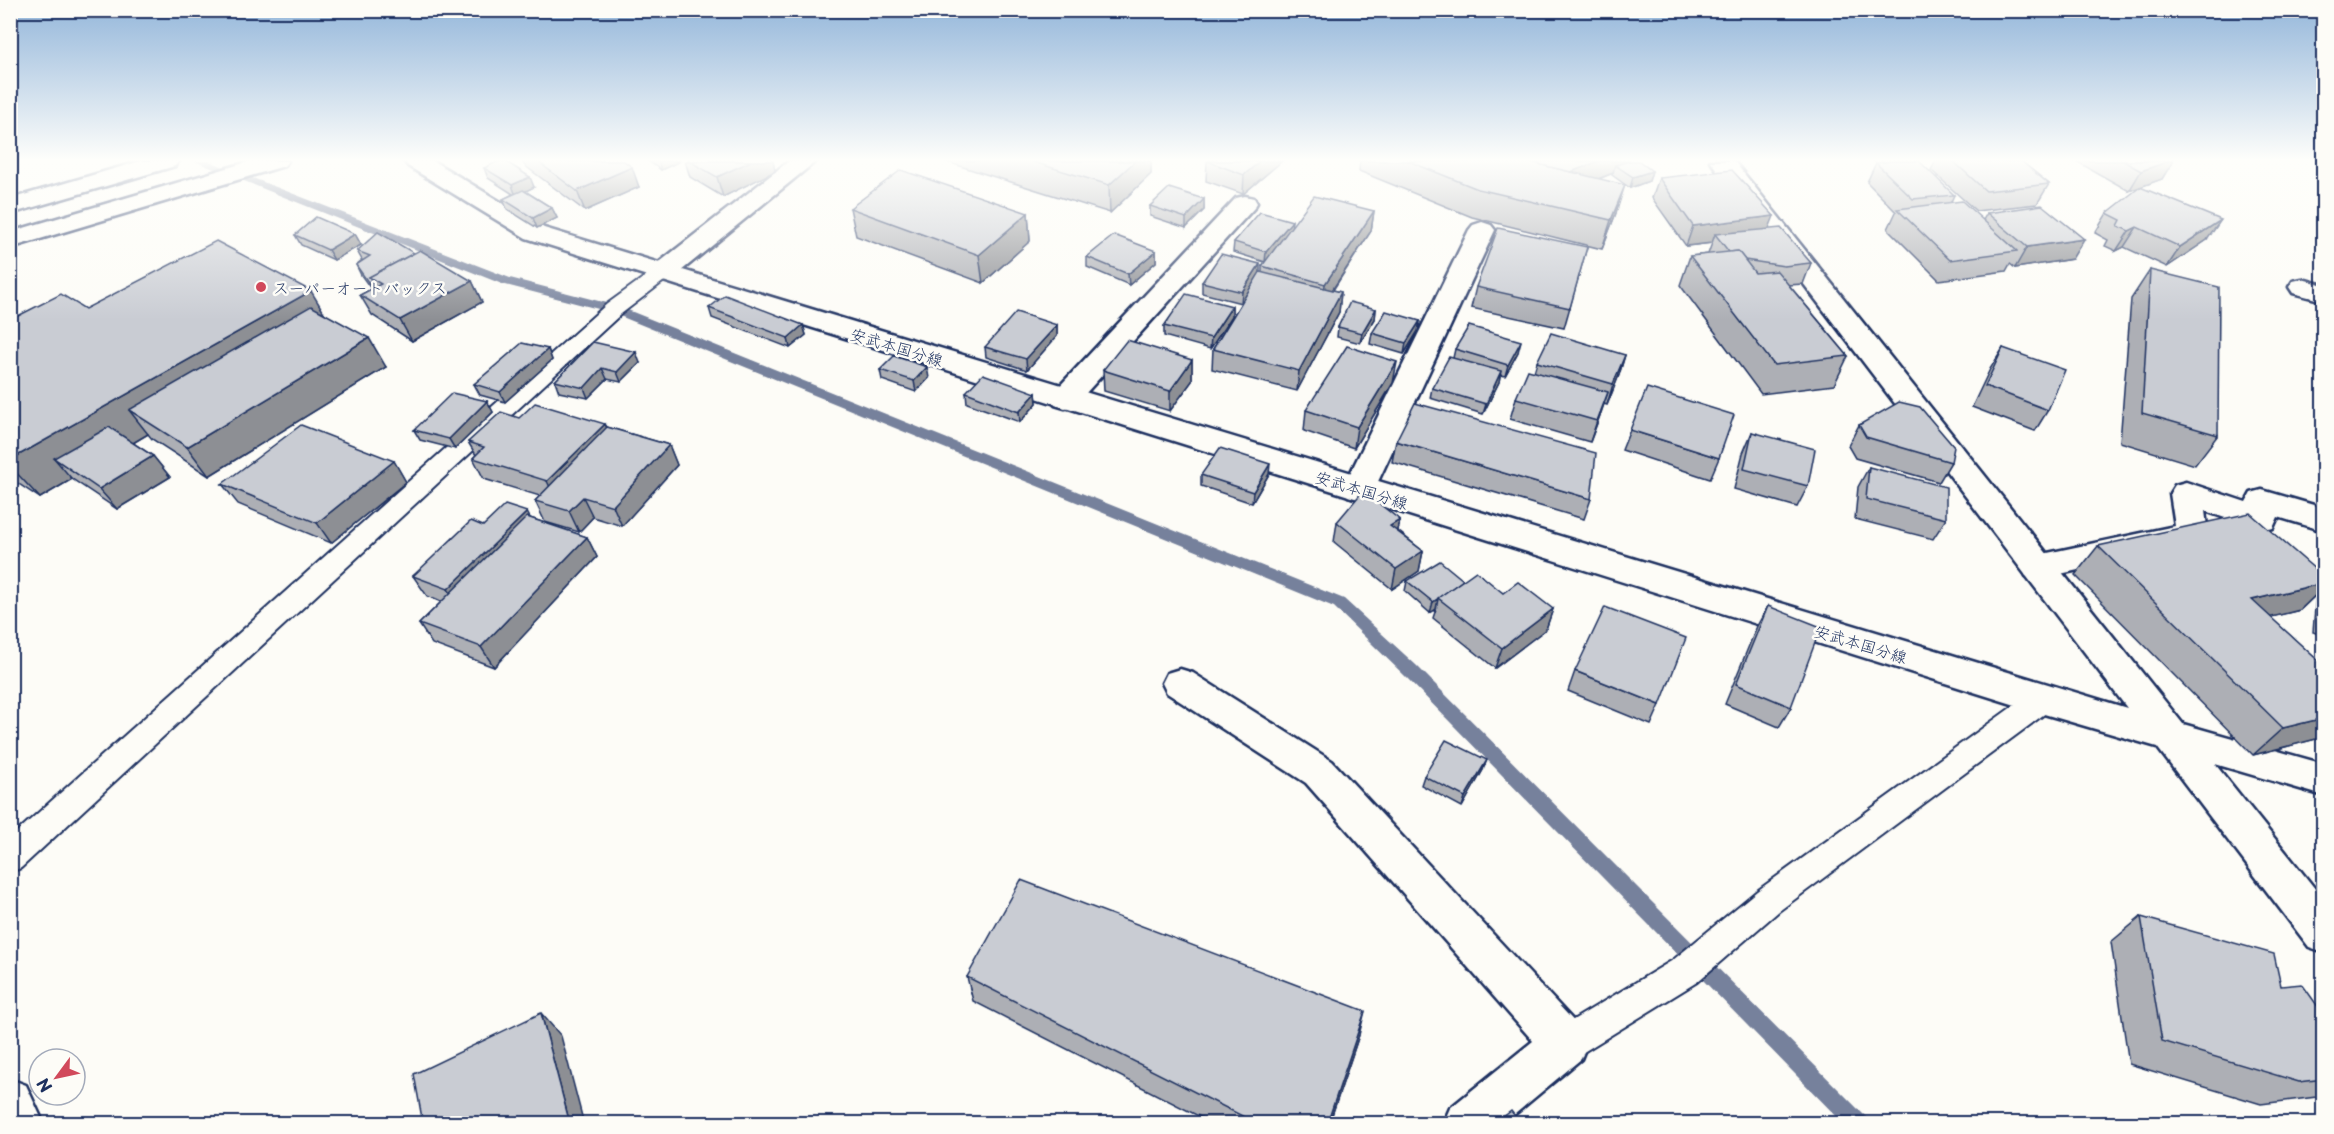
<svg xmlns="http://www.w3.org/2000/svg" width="2334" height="1134" font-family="'Playpen Sans','Klee One',sans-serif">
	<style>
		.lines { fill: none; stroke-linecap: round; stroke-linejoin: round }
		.stream { fill: #76819c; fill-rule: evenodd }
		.lane-casing { stroke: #1b2f5e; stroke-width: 4 }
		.street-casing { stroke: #1b2f5e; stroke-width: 5 }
		.secondary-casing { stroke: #1b2f5e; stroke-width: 5 }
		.highway-casing { stroke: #1b2f5e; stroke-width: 5 }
		.lane { fill: #fdfcf7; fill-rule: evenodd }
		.street { fill: #fdfcf7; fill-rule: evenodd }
		.secondary { fill: #fdfcf7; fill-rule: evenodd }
		.highway { fill: #fdfcf7; fill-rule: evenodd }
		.wall { fill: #adafb5; stroke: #1b2f5e; stroke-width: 1.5 }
		.shaded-wall { fill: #8d8f94; stroke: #1b2f5e; stroke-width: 1.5 }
		.building { fill: #c9ccd3; stroke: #1b2f5e; stroke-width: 1.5 }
		.poi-dot { fill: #d1495b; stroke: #fdfcf7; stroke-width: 2 }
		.labels { text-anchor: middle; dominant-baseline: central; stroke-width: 5; stroke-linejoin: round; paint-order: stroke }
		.poi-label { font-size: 16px; fill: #1b2f5e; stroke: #fdfcf7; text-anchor: start }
		.street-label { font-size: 16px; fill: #1b2f5e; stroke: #fdfcf7 }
	</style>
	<rect width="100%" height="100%" fill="#fdfcf7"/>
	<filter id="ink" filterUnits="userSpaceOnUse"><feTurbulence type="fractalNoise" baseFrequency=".0167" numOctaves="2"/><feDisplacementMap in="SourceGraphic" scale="12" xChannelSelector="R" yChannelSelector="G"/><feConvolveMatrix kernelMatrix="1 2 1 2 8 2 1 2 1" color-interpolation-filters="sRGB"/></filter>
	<g filter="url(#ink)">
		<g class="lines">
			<path class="stream" d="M194,161H209L510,278L618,306L1344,599L1416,665L1866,1117L1869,1124H1844L1404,675L1334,607L610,312L502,284Z"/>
			<defs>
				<g id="lane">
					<path d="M661,268L668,270L671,274L668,278L621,314L21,868L10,872V838L607,304L654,270Z"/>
					<path d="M2044,688L2054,691L2058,699L2054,707L1779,911L1697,982L1577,1056L1565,1061L1553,1056L1548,1044L1553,1032L1673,960L1757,891L2034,691Z"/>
				</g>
				<g id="street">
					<path d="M789,161H816L670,280L661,282L652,280L648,274L652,268Z"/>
					<path d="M1245,196L1254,198L1257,203L1254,208L1075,405L1065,408L1055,405L1050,398L1055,391L1236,198Z"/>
					<path d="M1482,222L1491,225L1495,230L1375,488L1370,496L1359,499L1348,496L1343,488L1469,230L1473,225Z"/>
					<path d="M2302,279L2324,285V301L2293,293L2289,287L2293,281Z"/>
					<path d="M2186,482L2246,502L2251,493L2262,490L2324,508V531L2278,517L2273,528L2262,531L2205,511L2208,534L2203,542L2038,579L2026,576L2022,567L2026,558L2038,555L2175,526L2170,493L2175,485Z"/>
					<path d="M1180,669L1193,673L1332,761L1581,1029L1587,1044L1581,1059L1503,1124H1443L1450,1108L1533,1041L1306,783L1167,693L1162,683L1167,673Z"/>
					<path d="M10,1079L26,1085L44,1124H10Z"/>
				</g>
				<path id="secondary" d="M404,161H433L544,228L2127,708L1710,161H1734L2183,724L2324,764V796L2215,764L2324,900V952L2309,947L2157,747L2044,714L526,238L408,166Z"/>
				<g id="highway">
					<path d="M141,161H179L175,166L10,214V199Z"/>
					<path d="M251,161H288L284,166L10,248V232Z"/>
				</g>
			</defs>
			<use href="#lane" class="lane-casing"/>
			<use href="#street" class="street-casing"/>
			<use href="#secondary" class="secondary-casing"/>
			<use href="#highway" class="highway-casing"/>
			<use href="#lane" class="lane"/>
			<use href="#street" class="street"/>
			<use href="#secondary" class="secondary"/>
			<use href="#highway" class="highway"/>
		</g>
		<g class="wall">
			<path d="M522,161H624L639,187L585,211L524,165Z"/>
			<path d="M648,161H680L661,170Z"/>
			<path d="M685,161H773L775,171L723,197L690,177Z"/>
			<path d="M944,161H1151V174L1110,213Z"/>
			<path d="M1207,161H1282L1243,194L1206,181Z"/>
			<path d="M1360,161H1627L1626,162L1652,171L1649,181L1630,188L1612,175L1613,173L1599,179L1616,213L1602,249L1472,217L1359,171Z"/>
			<path d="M1936,161H2021L2049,184L2037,204L1976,211L1931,170Z"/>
			<path d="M2076,161H2173L2162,179L2129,191Z"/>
			<path d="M1876,163L1954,195L1951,202L1983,220L1987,213L2072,259L2015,268L2010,264L2006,271L1939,280L1888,229L1896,212L1867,182Z"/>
			<path d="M484,168L534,187L525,191L552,208L557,218L537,228L507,209L503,199L513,194L488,178Z"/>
			<path d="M1659,178L1768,229L1811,263L1803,284L1789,285L1848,356L1834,385L1761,394L1680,285L1690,256L1708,254L1712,243L1686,246L1652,198Z"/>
			<path d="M1204,199V210L1186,228L1150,216V206Z"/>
			<path d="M850,208L1028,213L1030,241L983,283L856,236Z"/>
			<path d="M1374,211L1371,231L1333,290L1341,292L1339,312L1297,391L1212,369L1213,349L1241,303L1202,293V282L1262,273V266L1265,262L1233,252L1234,242L1291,227Z"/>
			<path d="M2107,213L2207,240L2167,267L2124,247L2116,251L2105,246L2108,240L2095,233Z"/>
			<path d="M355,234L361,245L334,260L301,245L295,235Z"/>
			<path d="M1587,247L1564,328L1471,308L1476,287Z"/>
			<path d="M357,251L414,253L472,281L482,302L412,341L372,315L360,295L371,289L361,275L356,265L362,260Z"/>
			<path d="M1156,251V262L1129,285L1087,267V257Z"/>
			<path d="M2150,270L2218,435L2195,465L2120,442L2131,299Z"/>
			<path d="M1232,306V316L1210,349L1164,336V326Z"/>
			<path d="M709,308L803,325L806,335L790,348L712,318Z"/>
			<path d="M85,309L324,313L386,367L209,476L152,439L148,434L133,443L153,456L170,477L117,509L72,479L40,498L10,478V320Z"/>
			<path d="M1376,309L1375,319L1360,343L1337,337L1338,327Z"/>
			<path d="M1420,321L1418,331L1404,354L1370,344L1372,333Z"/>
			<path d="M1057,325V336L1027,370L986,357L985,347Z"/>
			<path d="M593,342L640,363L621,382L607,379L588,398L559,392L555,381Z"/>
			<path d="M2003,348L2048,410L2035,431L1972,407L1990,369Z"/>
			<path d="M548,349L552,360L505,402L480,395L474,384Z"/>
			<path d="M1455,349L1518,352L1505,376L1500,375L1499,382L1483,414L1430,398L1432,388L1453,358Z"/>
			<path d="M1625,355L1619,375L1607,405L1604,404L1590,442L1510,419L1516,398L1534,372L1537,362Z"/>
			<path d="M1192,360V381L1170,411L1104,391L1103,370Z"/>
			<path d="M880,370L929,378L916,392L882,380Z"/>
			<path d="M1393,383L1354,448L1304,431L1306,410Z"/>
			<path d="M966,392L1036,393L1037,403L1020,422L967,403Z"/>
			<path d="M487,401L493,412L455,449L420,440L414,430Z"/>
			<path d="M519,418L605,424L607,427L669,445L677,465L622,526L593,517L579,532L545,522L535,501L540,496L484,479L473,458L476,455L468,442Z"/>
			<path d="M1859,425L1951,462L1939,482L1855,458L1848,446Z"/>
			<path d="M1630,430L1719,458L1710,479L1622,450Z"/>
			<path d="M1752,432L1808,486L1797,507L1734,489L1743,453Z"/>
			<path d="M1396,441L1591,499L1584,519L1392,462Z"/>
			<path d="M394,461L406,482L331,543L238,504L222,484Z"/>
			<path d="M1869,467L1946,519L1933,539L1855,519L1858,487Z"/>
			<path d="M1269,474L1252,503L1201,486V475Z"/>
			<path d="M530,518L587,537L597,557L494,667L432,644L419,624L441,602L427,596L413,576L483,526Z"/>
			<path d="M1400,520L1398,531L1423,551L1419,571L1392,589L1334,542L1337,522Z"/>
			<path d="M2324,544V636L2313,632L2316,595L2300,610L2270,617L2324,666V737L2253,755L2075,575L2098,546L2318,572L2319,548Z"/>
			<path d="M1463,580L1553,609L1546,629L1495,668L1433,618L1436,609L1430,613L1405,591L1407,581Z"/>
			<path d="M1768,606L1791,707L1779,727L1725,704L1757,626Z"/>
			<path d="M1575,671L1660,705L1651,725L1568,691Z"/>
			<path d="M1483,770L1462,807L1421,785L1424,776Z"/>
			<path d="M2141,917L2281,986L2324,1015V1096L2261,1104L2129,1064L2111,942Z"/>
			<path d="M967,977L1359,1035L1329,1124H1214L973,1001Z"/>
		</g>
		<g class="shaded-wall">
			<path d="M658,161H680L661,170Z"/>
			<path d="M751,161H773L775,171L723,197L717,177Z"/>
			<path d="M1135,161H1151V174L1110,213L1109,185Z"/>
			<path d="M1260,161H1282L1243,194L1244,175Z"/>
			<path d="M1599,161H1627L1624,168L1615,165L1613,173L1555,196L1560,176Z"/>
			<path d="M2169,161H2173L2162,179L2129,191L2141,171Z"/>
			<path d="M632,167L639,187L585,211L577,191Z"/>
			<path d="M1652,171L1649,181L1630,188L1633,177Z"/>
			<path d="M530,177L534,187L516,196L512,185Z"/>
			<path d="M1625,185L1616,213L1602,249L1611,220Z"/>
			<path d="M1204,199V210L1186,228V218Z"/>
			<path d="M552,208L557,218L537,228L533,218Z"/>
			<path d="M1374,211L1371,231L1323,304L1325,284Z"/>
			<path d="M1028,213L1030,241L983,283L979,255Z"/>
			<path d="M1774,216L1766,236L1715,234L1712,243L1686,246L1693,226Z"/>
			<path d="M2221,220L2207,240L2167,267L2180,247Z"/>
			<path d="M1292,221L1291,232L1265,262L1266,252Z"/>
			<path d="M2137,227L2124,247L2116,251L2129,231Z"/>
			<path d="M355,234L361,245L334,260L328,250Z"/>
			<path d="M2084,239L2072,259L2015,268L2027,247Z"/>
			<path d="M1156,251V262L1129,285L1128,274Z"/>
			<path d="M1260,264V274L1241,303L1242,292Z"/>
			<path d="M371,280L377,291L374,292L368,282Z"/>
			<path d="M472,281L482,302L412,341L400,320Z"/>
			<path d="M311,291L332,326L129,410L148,434L79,475L54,458L72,479L40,498L10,466V460Z"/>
			<path d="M1341,292L1339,312L1297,391L1299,371Z"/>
			<path d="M1232,306V316L1210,349L1211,338Z"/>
			<path d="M1376,309L1375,319L1360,343L1362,333Z"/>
			<path d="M1420,321L1418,331L1404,354L1406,343Z"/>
			<path d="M803,325L806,335L790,348L788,338Z"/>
			<path d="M1057,325V336L1027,370L1026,359Z"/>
			<path d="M369,338L386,367L209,476L187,447Z"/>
			<path d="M1521,341L1518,352L1505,376L1508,365Z"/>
			<path d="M548,349L552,360L505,402L500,392Z"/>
			<path d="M636,352L640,363L621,382L617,372Z"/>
			<path d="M1625,355L1619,375L1607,405L1613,384Z"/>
			<path d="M1192,360V381L1170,411V391Z"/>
			<path d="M1397,362L1393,383L1354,448L1357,427Z"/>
			<path d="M927,367L929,378L916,392L914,381Z"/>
			<path d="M602,368L607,379L588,398L584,388Z"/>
			<path d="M1501,371L1499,382L1483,414L1486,404Z"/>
			<path d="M1608,392L1601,413L1590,442L1597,421Z"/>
			<path d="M1036,393L1037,403L1020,422L1019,412Z"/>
			<path d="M487,401L493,412L455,449L449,439Z"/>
			<path d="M605,424L614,445L557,502L547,481Z"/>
			<path d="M669,445L677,465L622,526L613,506Z"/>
			<path d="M153,456L170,477L117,509L99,489Z"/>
			<path d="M394,461L406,482L331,543L317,523Z"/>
			<path d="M1270,464L1269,474L1252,503L1253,492Z"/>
			<path d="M583,497L593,517L579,532L569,511Z"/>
			<path d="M527,512L538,533L461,609L448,589Z"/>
			<path d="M1400,520L1396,540L1390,526Z"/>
			<path d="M587,537L597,557L494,667L481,647Z"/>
			<path d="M1423,551L1419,571L1392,589L1396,569Z"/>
			<path d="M2324,583V587L2300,610L2224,629L2252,600Z"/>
			<path d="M1438,599L1436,609L1430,613L1433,602Z"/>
			<path d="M1553,609L1546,629L1495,668L1502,648Z"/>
			<path d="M2324,718V737L2253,755L2283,728Z"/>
			<path d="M1487,760L1483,770L1462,807L1465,797Z"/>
			<path d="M1365,1011L1359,1035L1329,1124H1327Z"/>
			<path d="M541,1013L561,1036L584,1124H570Z"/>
		</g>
		<g class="building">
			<path d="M499,161H505L530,177L512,185L484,168Z"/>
			<path d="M537,161H624L632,167L577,191Z"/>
			<path d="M689,161H751L717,177Z"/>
			<path d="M1030,161H1135L1109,185Z"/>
			<path d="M1207,161H1260L1244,175Z"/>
			<path d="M1408,161H1526L1625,185L1611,220L1478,189Z"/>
			<path d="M1536,161H1599L1571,172L1542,165Z"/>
			<path d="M1630,161H1639L1652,171L1633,177L1615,165Z"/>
			<path d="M1892,161H1919L1954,195L1913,199L1876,163Z"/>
			<path d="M1953,161H2021L2049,184L1986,191Z"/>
			<path d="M2123,161H2169L2141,171Z"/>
			<path d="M901,170L1028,213L979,255L850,208Z"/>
			<path d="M1732,170L1774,216L1693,226L1659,178Z"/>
			<path d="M2140,187L2221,220L2180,247L2137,227L2129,231L2118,226L2121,220L2107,213Z"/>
			<path d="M1169,188L1204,199L1186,218L1150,206Z"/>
			<path d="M523,190L552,208L533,218L503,199Z"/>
			<path d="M1314,196L1374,211L1325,284L1262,266Z"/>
			<path d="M1962,201L2017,251L1950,260L1897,209Z"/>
			<path d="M2042,205L2084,239L2027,247L1987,213Z"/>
			<path d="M1260,212L1292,221L1266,252L1234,242Z"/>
			<path d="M316,217L355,234L328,250L295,235Z"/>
			<path d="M1498,228L1587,247L1570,308L1476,287Z"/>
			<path d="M1781,228L1811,263L1784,266L1745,260L1738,251L1729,252L1715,234Z"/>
			<path d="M378,232L414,253L369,277L371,280L368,282L356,265L370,256L357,251Z"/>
			<path d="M1114,235L1156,251L1128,274L1087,257Z"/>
			<path d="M216,241L311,291L10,460V320L61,294L85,309Z"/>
			<path d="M420,250L472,281L400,320L360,295L381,284L369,277Z"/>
			<path d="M1738,251L1755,273L1777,271L1848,356L1774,365L1690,256Z"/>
			<path d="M1221,254L1260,264L1242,292L1202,282Z"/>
			<path d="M2150,270L2219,287L2218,435L2142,413Z"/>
			<path d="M1260,272L1341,292L1299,371L1213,349Z"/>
			<path d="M1186,294L1232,306L1211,338L1164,326Z"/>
			<path d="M725,295L803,325L788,338L709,308Z"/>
			<path d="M1350,302L1376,309L1362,333L1338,327Z"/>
			<path d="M311,306L369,338L187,447L129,410Z"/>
			<path d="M1386,311L1420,321L1406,343L1372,333Z"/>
			<path d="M1016,312L1057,325L1026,359L985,347Z"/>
			<path d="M1469,326L1521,341L1508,365L1455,349Z"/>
			<path d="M1551,333L1625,355L1613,384L1537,362Z"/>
			<path d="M1127,340L1192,360L1170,391L1103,370Z"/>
			<path d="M593,342L636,352L617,372L602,368L584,388L555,381Z"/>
			<path d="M522,343L548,349L500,392L474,384Z"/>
			<path d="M1347,346L1397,362L1357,427L1306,410Z"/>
			<path d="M2003,348L2065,370L2048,410L1985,386Z"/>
			<path d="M894,356L927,367L914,381L880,370Z"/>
			<path d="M1449,357L1501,371L1486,404L1432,388Z"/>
			<path d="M1528,370L1608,392L1597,421L1516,398Z"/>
			<path d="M983,374L1036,393L1019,412L966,392Z"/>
			<path d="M1647,388L1734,415L1719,458L1630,430Z"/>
			<path d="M452,393L487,401L449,439L414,430Z"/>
			<path d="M1899,402L1920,407L1954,447L1951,462L1866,437L1859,425Z"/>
			<path d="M535,403L605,424L547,481L473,458L484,447L468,442L501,412L519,418Z"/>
			<path d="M1415,403L1596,453L1591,499L1396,441Z"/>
			<path d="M301,425L394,461L317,523L222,484Z"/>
			<path d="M109,427L153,456L99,489L54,458Z"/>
			<path d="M607,427L669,445L613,506L583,497L569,511L535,501Z"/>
			<path d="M1752,432L1815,449L1808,486L1744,469Z"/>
			<path d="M1220,448L1270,464L1253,492L1201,475Z"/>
			<path d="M1869,467L1946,487V519L1866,499Z"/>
			<path d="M1363,491L1400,520L1390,526L1423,551L1396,569L1337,522Z"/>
			<path d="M505,505L527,512L448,589L413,576L471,521L483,526Z"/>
			<path d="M2250,513L2324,577V583L2252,600L2324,666V718L2283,728L2098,546Z"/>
			<path d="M527,517L587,537L481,647L419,624Z"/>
			<path d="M1440,561L1463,580L1433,602L1407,581Z"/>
			<path d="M1476,571L1503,593L1518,582L1553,609L1502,648L1438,598Z"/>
			<path d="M1768,606L1821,627L1791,707L1736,684Z"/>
			<path d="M1605,607L1686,638L1660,705L1575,671Z"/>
			<path d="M1446,740L1487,760L1465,797L1424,776Z"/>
			<path d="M1021,880L1365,1011L1327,1124H1258L967,977Z"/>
			<path d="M2141,917L2274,954L2281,986L2302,984L2324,1015V1079L2299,1082L2162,1041Z"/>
			<path d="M541,1013L570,1124H423L414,1074Z"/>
			<path d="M1511,1111L1521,1124H1494Z"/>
		</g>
	</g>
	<linearGradient id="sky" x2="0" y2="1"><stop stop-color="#93b6da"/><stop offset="0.5" stop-color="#fefefb"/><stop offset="1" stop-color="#fefefb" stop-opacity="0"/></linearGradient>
	<rect width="2334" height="320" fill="url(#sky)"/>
	<circle class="poi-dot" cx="261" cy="287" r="6"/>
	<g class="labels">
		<g class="poi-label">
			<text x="273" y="287">スーパーオートバックス</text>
		</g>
		<g class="street-label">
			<text transform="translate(897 346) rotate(17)">安武本国分線</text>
			<text transform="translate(1362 489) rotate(17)">安武本国分線</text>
			<text transform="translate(1861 643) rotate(17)">安武本国分線</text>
		</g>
	</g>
	<rect width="2334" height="1134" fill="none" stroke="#fdfcf7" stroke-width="36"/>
	<rect x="18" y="18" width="2298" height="1098" fill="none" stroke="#1b2f5e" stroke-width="2" filter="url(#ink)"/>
	<g transform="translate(57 1077) rotate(237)"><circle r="28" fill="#fdfcf7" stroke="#a3aaba" stroke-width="1.5"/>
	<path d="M0-4.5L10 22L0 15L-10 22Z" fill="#d1495b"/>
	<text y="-9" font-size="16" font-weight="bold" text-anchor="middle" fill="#1b2f5e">N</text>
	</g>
</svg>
